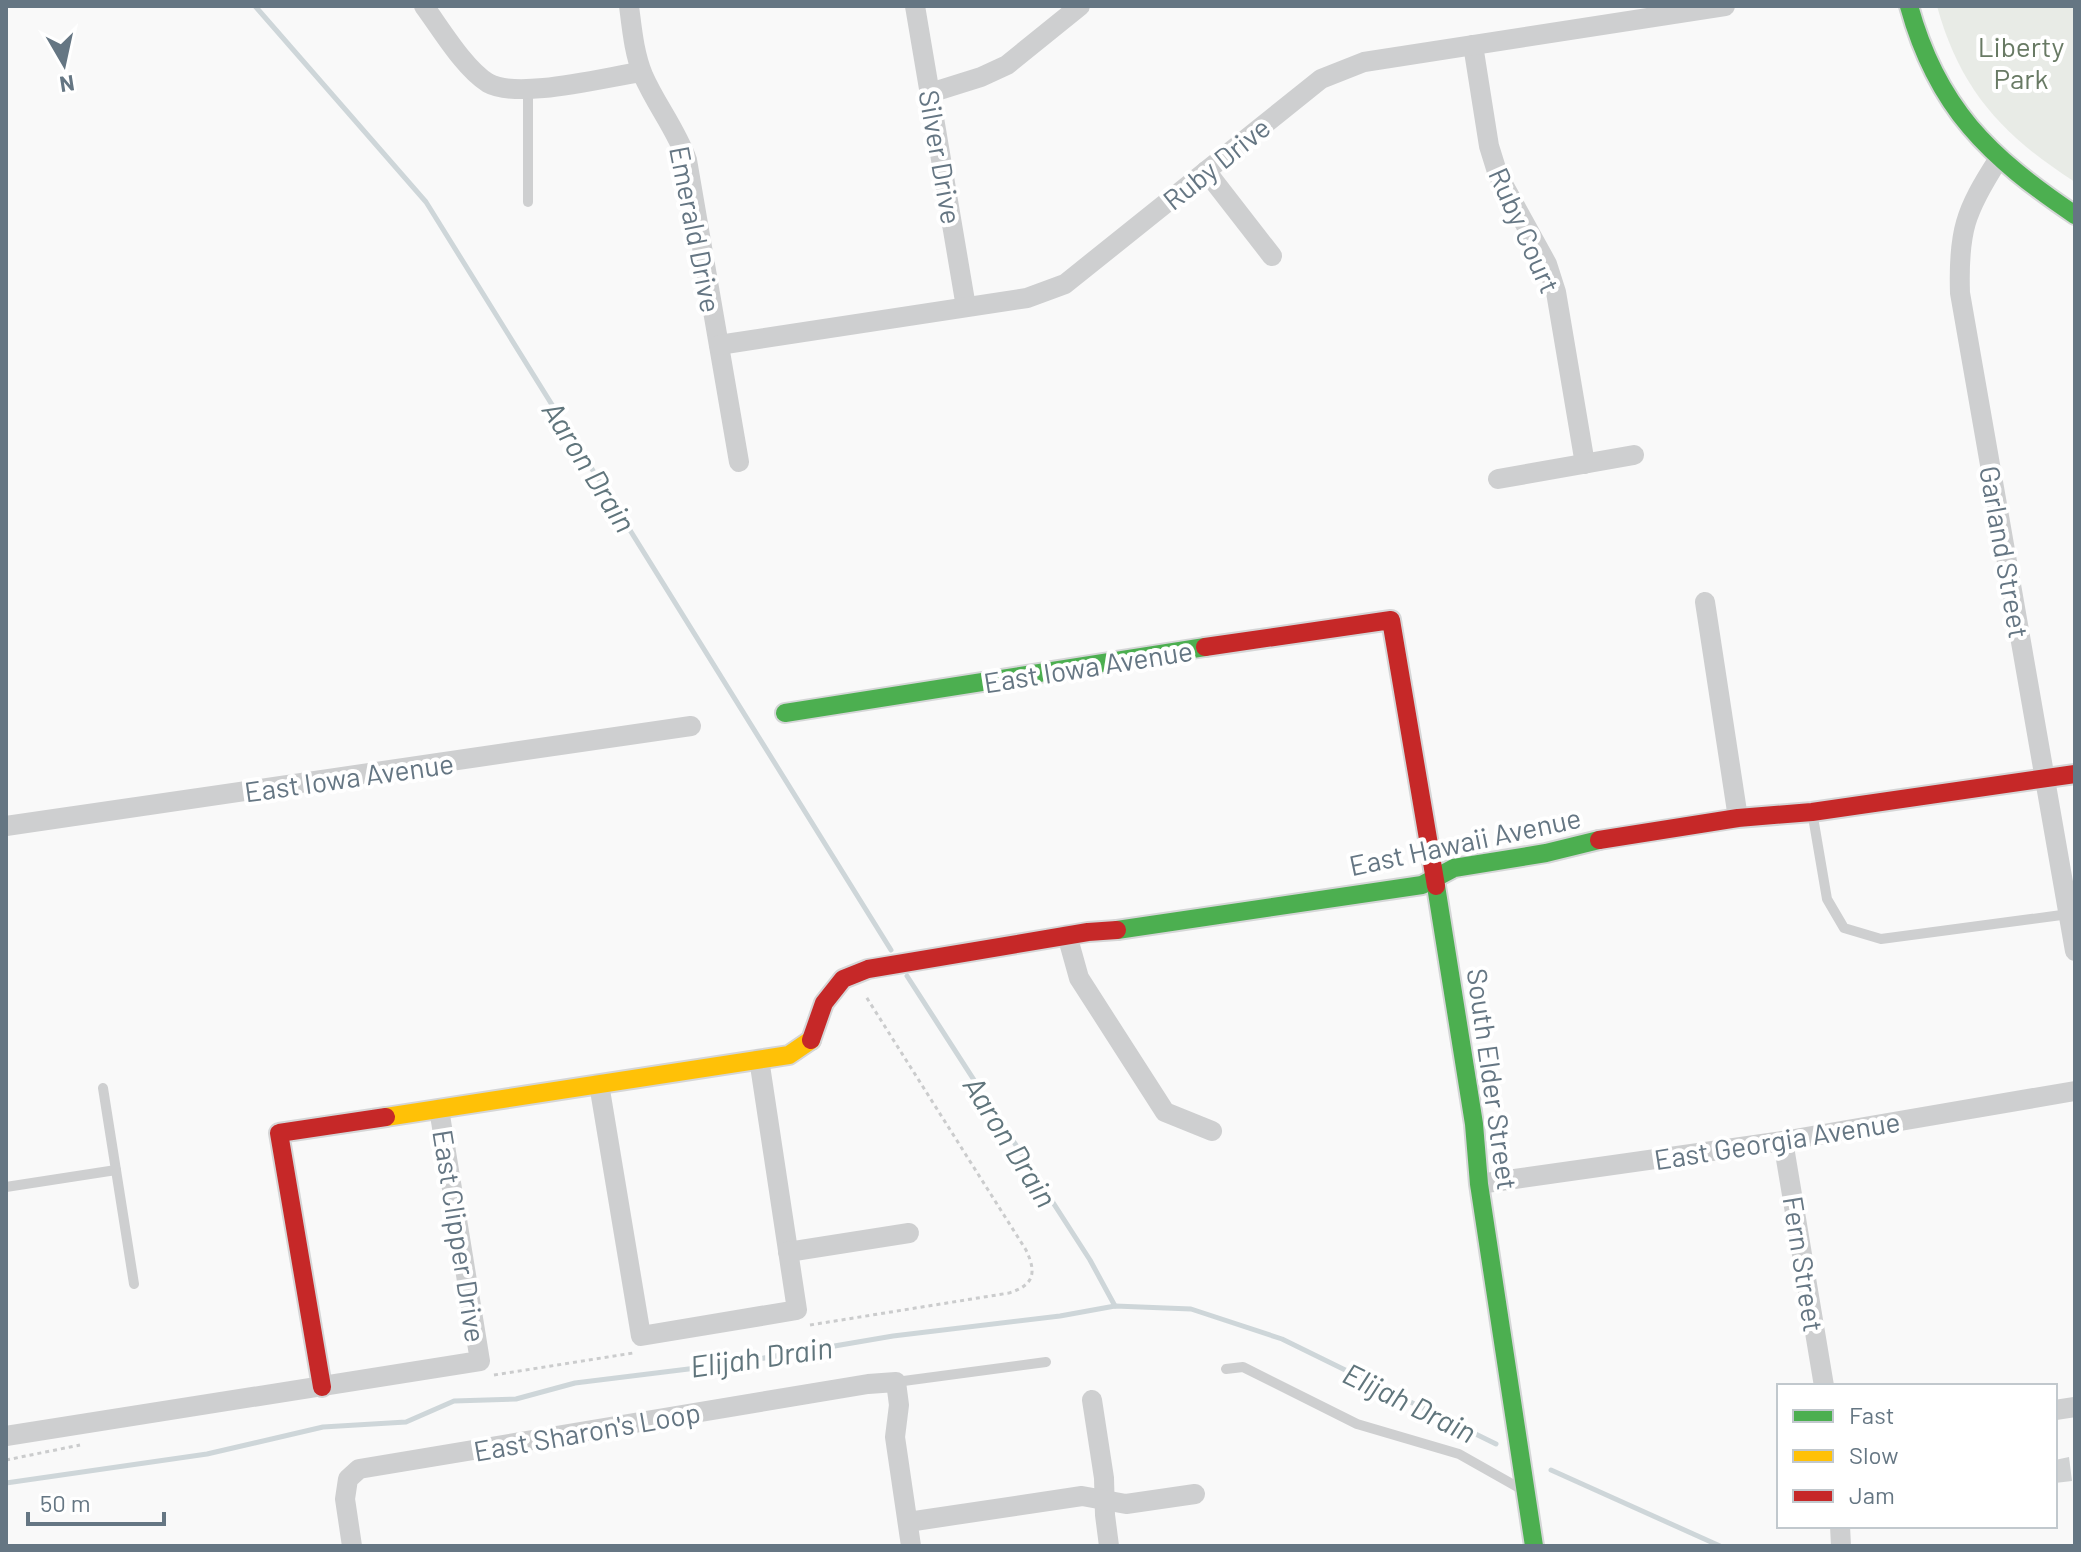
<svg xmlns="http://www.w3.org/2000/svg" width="2081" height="1552" font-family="Barlow,sans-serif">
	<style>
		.green { fill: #e8ebe6 }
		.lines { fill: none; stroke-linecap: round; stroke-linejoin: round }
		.stream { stroke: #ced6d9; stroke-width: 5 }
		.building { fill: #d0d2d3 }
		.fast-casing { stroke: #d5d6d7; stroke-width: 22 }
		.slow-casing { stroke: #d5d6d7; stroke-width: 22 }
		.jam-casing { stroke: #d5d6d7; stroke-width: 22 }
		.path { stroke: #cbcccd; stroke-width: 3; stroke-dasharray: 4 4; stroke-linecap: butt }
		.lane { stroke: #cecfd0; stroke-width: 10 }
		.street { stroke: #cecfd0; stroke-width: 20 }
		.fast { stroke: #4caf50; stroke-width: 18 }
		.slow { stroke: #ffc107; stroke-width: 18 }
		.jam { stroke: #c62828; stroke-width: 18 }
		.labels { text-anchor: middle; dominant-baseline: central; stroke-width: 8; stroke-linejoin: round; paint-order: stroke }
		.park-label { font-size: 28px; fill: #687a64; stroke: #fff }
		.street-label { font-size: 28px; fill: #657683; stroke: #fff }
		.water-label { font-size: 30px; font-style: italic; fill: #60757c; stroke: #fff }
	</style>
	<rect width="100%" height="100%" fill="#f9f9f9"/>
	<path class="green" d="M1937,6H2075V182C2003,136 1960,90 1937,6Z"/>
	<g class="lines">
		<g class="stream">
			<path d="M255,6L426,202L891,950"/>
			<path d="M907,976L1090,1260L1115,1306"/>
			<path d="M1551,1470L1720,1546"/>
			<path d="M6,1483L207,1454L323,1427L406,1422L454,1401L516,1399L575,1383L729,1364L893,1336L1060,1316L1115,1306L1191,1309L1282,1339L1496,1444"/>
		</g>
	</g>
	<path class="building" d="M2069,1457L2072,1481L2055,1483V1460Z"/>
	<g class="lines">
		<defs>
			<g id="fast">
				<path d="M1909,6C1937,108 1989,157 2075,215"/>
				<path d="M785,713L1205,647"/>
				<path d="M1436,886L1474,1124L1479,1184L1534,1546"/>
				<path d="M1117,930L1422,885L1454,868L1546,853L1599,840"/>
			</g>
			<path id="slow" d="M386,1117L789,1055L811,1040"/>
			<g id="jam">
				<path d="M1205,647L1391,620L1436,886"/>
				<path d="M1599,840L1738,818L1812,812L2075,774"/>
				<path d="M811,1040L824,1003L843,979L868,969L1088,932L1117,930"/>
				<path d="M322,1387L279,1133L386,1117"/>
			</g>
		</defs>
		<use href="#fast" class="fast-casing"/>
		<use href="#slow" class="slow-casing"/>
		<use href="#jam" class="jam-casing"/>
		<g class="path">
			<path d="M810,1325L1009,1293C1034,1285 1037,1273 1026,1250L865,995"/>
			<path d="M494,1375L633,1353"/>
			<path d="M6,1460L80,1445"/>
		</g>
		<g class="lane">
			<path d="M528,90V202"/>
			<path d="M1813,817L1827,899L1844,928L1881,939L2069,914"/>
			<path d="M103,1088L134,1284"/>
			<path d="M6,1187L116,1170"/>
			<path d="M1226,1369L1243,1367L1357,1424L1459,1454L1521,1489"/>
			<path d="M896,1382L1046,1362"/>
		</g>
		<g class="street">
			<path d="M424,6C441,29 464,68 488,83C518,100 606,77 641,72"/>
			<path d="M629,6C632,29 634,53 643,75C656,105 676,129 687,160L739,462"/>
			<path d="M915,6L966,307"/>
			<path d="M1473,45L1489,146L1498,175L1547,264L1556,292L1585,464"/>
			<path d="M930,93L981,77L1007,65L1080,6"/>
			<path d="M1998,160C1965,211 1958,232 1960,293L2075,951"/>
			<path d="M1206,171L1272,256"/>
			<path d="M719,345L1027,298L1065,284L1321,79L1364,62L1725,6"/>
			<path d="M1498,479L1634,455"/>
			<path d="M1705,602L1738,818"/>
			<path d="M6,826L691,726"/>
			<path d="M1067,935L1079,978L1165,1112L1212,1131"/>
			<path d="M599,1084L641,1336L797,1310L759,1059"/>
			<path d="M1783,1141L1824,1386"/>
			<path d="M1479,1184L1783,1141L2075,1091"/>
			<path d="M788,1252L909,1233"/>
			<path d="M1092,1400L1104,1478L1105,1515L1109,1546"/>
			<path d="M2055,1410L2075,1407"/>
			<path d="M6,1436L480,1361L439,1109"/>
			<path d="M908,1522L1082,1496L1126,1504L1195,1494"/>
			<path d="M1840,1526L1841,1546"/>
			<path d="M352,1546L345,1499L348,1479L359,1469L868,1384L896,1382L899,1405L895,1437L911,1546"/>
		</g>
		<use href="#fast" class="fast"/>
		<use href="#slow" class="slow"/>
		<use href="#jam" class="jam"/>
	</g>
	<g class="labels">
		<g class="park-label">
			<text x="2021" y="46">Liberty<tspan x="2021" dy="32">Park</tspan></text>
		</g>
		<g class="street-label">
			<text transform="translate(941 157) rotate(80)">Silver Drive</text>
			<text transform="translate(1216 163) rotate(-39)">Ruby Drive</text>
			<text transform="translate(696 229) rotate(79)">Emerald Drive</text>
			<text transform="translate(1525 230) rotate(66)">Ruby Court</text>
			<text transform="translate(2005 552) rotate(80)">Garland Street</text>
			<text transform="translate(1088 666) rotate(-9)">East Iowa Avenue</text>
			<text transform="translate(349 777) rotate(-8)">East Iowa Avenue</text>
			<text transform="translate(1465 841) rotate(-12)">East Hawaii Avenue</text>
			<text transform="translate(1493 1079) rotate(82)">South Elder Street</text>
			<text transform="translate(1777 1140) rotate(-9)">East Georgia Avenue</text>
			<text transform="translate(460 1236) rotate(81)">East Clipper Drive</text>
			<text transform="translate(1804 1264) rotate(81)">Fern Street</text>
			<text transform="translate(587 1431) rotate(-10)">East Sharon's Loop</text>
		</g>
		<g class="water-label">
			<text transform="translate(590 466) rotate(58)">Aaron Drain</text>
			<text transform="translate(1011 1141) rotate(58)">Aaron Drain</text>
			<text transform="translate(761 1356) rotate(-8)">Elijah Drain</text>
			<text transform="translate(1410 1402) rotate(26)">Elijah Drain</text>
		</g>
	</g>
	<rect width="2081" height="1552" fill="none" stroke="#657683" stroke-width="16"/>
	<rect x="1777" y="1384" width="280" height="144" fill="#ffffff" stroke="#c1c8cd" stroke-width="2"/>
	<rect x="1793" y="1410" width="40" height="12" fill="#4caf50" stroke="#c1c8cd" stroke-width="2"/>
	<text x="1849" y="1424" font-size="24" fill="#657683">Fast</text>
	<rect x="1793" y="1450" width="40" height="12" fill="#ffc107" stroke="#c1c8cd" stroke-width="2"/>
	<text x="1849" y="1464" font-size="24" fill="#657683">Slow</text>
	<rect x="1793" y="1490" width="40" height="12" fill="#c62828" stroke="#c1c8cd" stroke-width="2"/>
	<text x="1849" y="1504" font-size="24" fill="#657683">Jam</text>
	<g transform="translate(64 64) rotate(171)" stroke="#ffffff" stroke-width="6" paint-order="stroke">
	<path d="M0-6L14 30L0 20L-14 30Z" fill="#657683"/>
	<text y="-12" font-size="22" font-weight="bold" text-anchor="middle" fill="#657683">N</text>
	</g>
	<path d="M28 1512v12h136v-12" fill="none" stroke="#657683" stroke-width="4"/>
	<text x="40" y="1512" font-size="24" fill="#657683" stroke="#ffffff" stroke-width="6" paint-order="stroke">50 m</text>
</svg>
